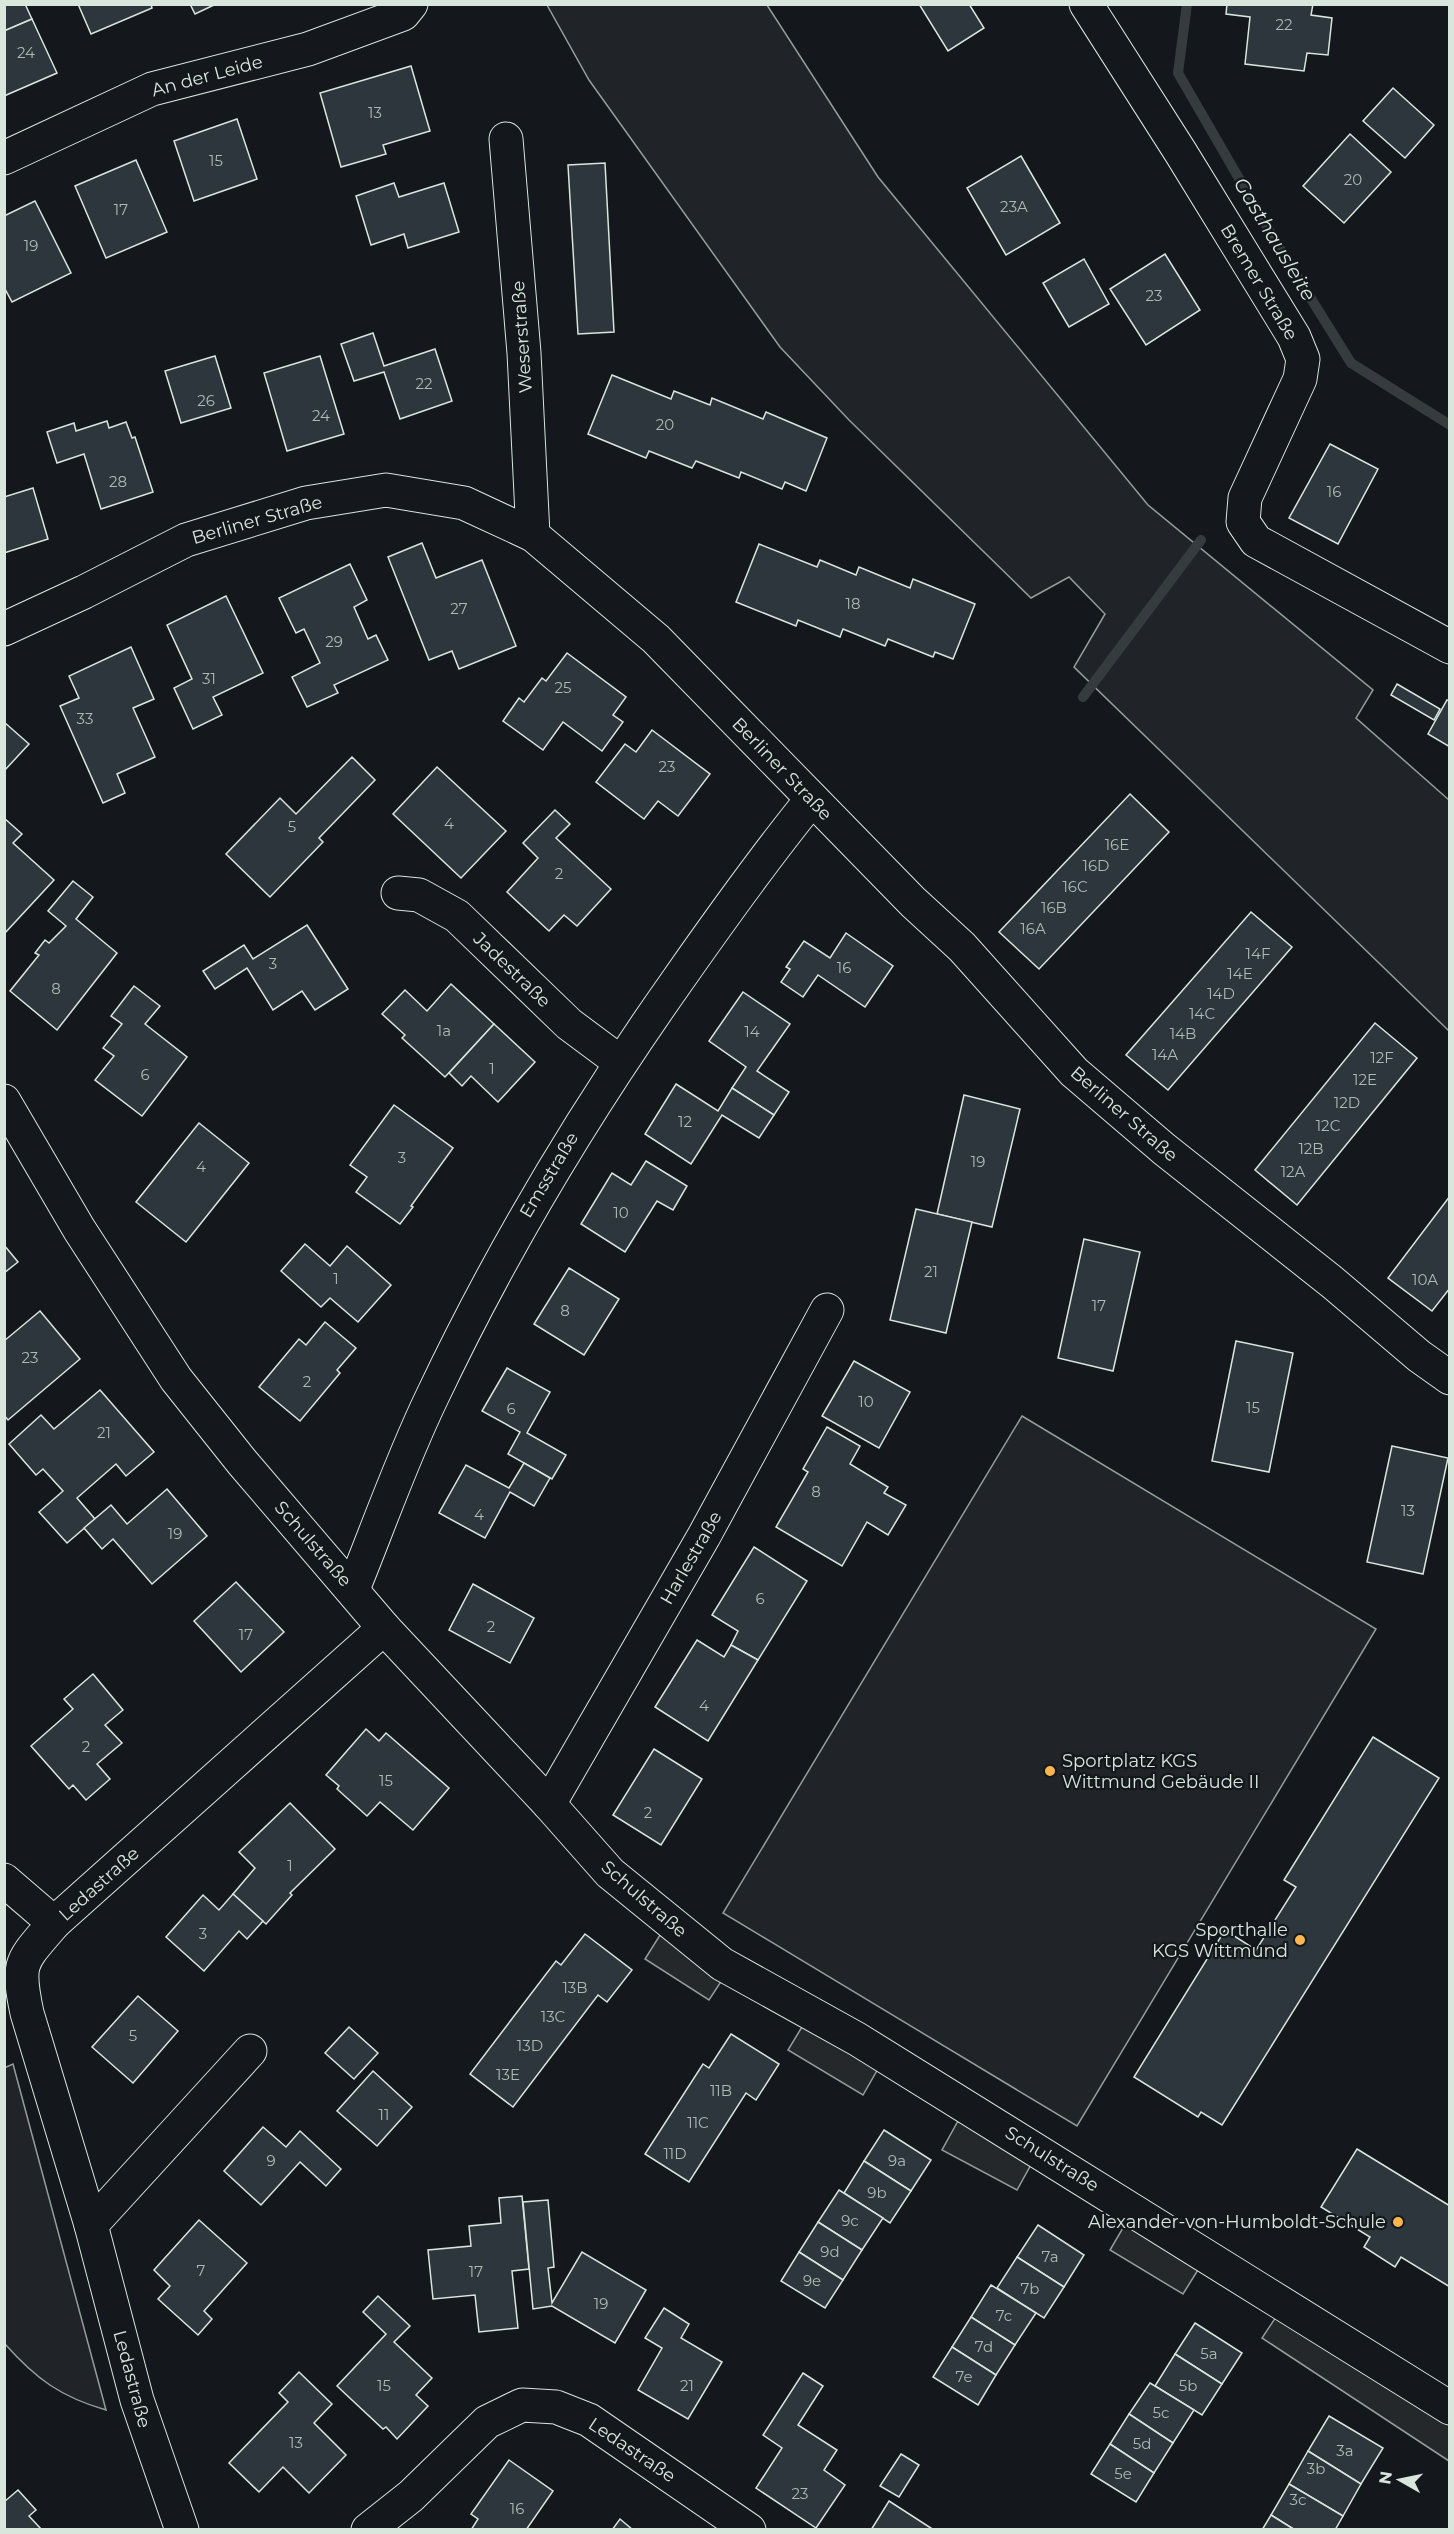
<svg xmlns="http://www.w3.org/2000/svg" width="1454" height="2534" font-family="Montserrat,sans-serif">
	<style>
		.green { fill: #202428; stroke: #939e99; stroke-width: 1.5 }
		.parking { fill: #24282b; stroke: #939e99; stroke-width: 1.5 }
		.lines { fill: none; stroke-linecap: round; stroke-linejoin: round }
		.stream { stroke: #363b3e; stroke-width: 10 }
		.building { fill: #2c363c; stroke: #d8e6dc; stroke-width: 1.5 }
		.minor-casing { stroke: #d8e6dc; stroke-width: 35 }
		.minor { stroke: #14181c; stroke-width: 33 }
		.poi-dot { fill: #ffb74d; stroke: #14181c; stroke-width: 2 }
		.labels { text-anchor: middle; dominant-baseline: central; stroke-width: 4.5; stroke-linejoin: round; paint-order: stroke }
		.number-label { font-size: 15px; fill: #adbab4 }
		.street-label { font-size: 18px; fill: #d8e6dc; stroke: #14181c }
		.poi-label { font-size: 18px; fill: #d8e6dc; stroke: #14181c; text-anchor: end }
		.water-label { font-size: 20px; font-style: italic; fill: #d8e6dc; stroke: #14181c }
	</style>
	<rect width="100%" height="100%" fill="#14181c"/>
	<g class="green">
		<path d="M547,5H767L878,177L1148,505L1373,690L1356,718L1449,800V1031L1074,667L1105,614L1069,577L1031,598L849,420L780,347L589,80Z"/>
		<path d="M1022,1416L1376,1629L1077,2126L723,1913Z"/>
		<path d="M13,2064L106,2410C61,2397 36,2379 5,2344L4,2068Z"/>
	</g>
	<g class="parking">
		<path d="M660,1935L724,1977L709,2000L645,1959Z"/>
		<path d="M805,2022L879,2067L863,2095L788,2050Z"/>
		<path d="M958,2121L1033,2161L1017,2190L942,2150Z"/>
		<path d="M1127,2221L1201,2265L1183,2294L1110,2250Z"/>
		<path d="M1280,2311L1449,2422V2461L1262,2338Z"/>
	</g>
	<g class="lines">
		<g class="stream">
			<path d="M1187,4L1178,73L1277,244L1351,363L1450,425"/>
			<path d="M1083,697L1201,540"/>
		</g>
	</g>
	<g class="building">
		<path d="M4,4H25L32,19L4,31Z"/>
		<path d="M78,4H151L152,8L91,34Z"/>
		<path d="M190,4H216L195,14Z"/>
		<path d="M919,4H969L984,28L948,51Z"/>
		<path d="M1227,4H1313L1311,15L1332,18L1328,55L1307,53L1304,71L1245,64L1250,17L1226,14Z"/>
		<path d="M32,19L57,73L4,96V31Z"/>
		<path d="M411,66L430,131L383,145L386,154L341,167L320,93Z"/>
		<path d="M1393,88L1434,125L1405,158L1363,121Z"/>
		<path d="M237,119L257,179L194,201L174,141Z"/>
		<path d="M1350,134L1391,172L1344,223L1303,186Z"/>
		<path d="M1021,156L1060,223L1006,255L967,188Z"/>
		<path d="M136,160L167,232L106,258L75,186Z"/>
		<path d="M605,163L614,332L578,334L568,165Z"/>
		<path d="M394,183L399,197L444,183L459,232L408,248L404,234L371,245L356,196Z"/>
		<path d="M35,201L71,273L12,302L4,287V216Z"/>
		<path d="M1165,254L1200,310L1146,345L1110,289Z"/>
		<path d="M1084,259L1109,304L1069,327L1043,283Z"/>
		<path d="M373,333L384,366L435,349L452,401L400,419L384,372L354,381L341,344Z"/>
		<path d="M215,356L231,408L181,423L165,371Z"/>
		<path d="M320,356L344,434L287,451L264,373Z"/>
		<path d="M612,375L671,399L674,391L710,405L712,398L763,419L766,412L827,438L806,491L785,482L782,489L741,472L739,478L696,461L692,468L649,451L646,458L588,434Z"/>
		<path d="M107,421L109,428L126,422L132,438L135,437L153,492L101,509L84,454L57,463L47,432L74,423L76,431Z"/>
		<path d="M1330,444L1378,469L1338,544L1289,518Z"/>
		<path d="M33,488L48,539L4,553V497Z"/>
		<path d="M422,543L436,578L482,560L516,646L459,669L452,651L429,660L388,557Z"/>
		<path d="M759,544L817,567L820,560L856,575L859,567L910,588L913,579L975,604L953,659L935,652L933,657L888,639L885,646L843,629L840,637L798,620L796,626L736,602Z"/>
		<path d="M350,564L367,600L354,607L368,639L376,635L388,660L334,685L338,693L307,707L292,677L320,663L304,629L296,633L279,598Z"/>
		<path d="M226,596L263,673L213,697L222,715L193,729L174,688L192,679L167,625Z"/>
		<path d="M131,647L154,699L133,708L155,757L117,774L125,793L103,803L60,706L79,698L69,676Z"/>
		<path d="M567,653L626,697L613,715L623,722L602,751L563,722L543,750L503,721L519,698L524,702L542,678L546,681Z"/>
		<path d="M1397,684L1440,709L1434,720L1391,695Z"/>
		<path d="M1447,700L1450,701V747L1428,734Z"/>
		<path d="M4,722L29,744L4,771Z"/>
		<path d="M652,730L710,774L678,816L658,801L644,819L596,782L625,744L636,752Z"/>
		<path d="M352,757L375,780L319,838L323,842L270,897L226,854L280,798L296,814Z"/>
		<path d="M437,767L506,831L461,878L393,814Z"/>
		<path d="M1130,794L1169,832L1039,969L999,932Z"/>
		<path d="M555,810L570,824L556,838L611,889L577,926L564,915L549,931L507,892L538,858L523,843Z"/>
		<path d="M4,818L22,834L13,843L54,880L4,934Z"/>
		<path d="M73,881L93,897L76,919L117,953L57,1030L10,991L39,955L35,953L45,940L49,943L66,926L48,911Z"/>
		<path d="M1251,912L1292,947L1168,1090L1126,1055Z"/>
		<path d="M307,925L348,989L315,1010L302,991L273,1010L247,968L215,989L203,971L244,945L253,959Z"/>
		<path d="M846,933L893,966L865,1007L818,975L803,997L781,982L790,969L786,967L804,941L830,958Z"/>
		<path d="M451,984L494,1024L445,1077L402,1038L405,1035L382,1014L405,990L427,1011Z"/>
		<path d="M134,986L160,1006L145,1024L187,1057L142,1116L95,1080L114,1056L103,1048L122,1024L111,1016Z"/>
		<path d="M743,992L790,1024L757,1071L789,1092L774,1115L732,1088L746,1067L709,1041Z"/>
		<path d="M1375,1023L1417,1058L1297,1205L1255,1170Z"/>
		<path d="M494,1024L535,1062L498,1102L471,1076L462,1086L449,1073Z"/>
		<path d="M676,1084L718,1111L732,1088L774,1115L759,1138L722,1115L691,1164L645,1134Z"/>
		<path d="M964,1095L1020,1109L992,1227L937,1214Z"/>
		<path d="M394,1105L453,1148L411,1206L413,1207L400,1224L356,1192L367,1177L350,1165Z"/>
		<path d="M199,1123L249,1163L186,1242L136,1202Z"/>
		<path d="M646,1161L687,1186L673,1210L657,1201L625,1252L581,1224L612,1173L631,1185Z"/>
		<path d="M1450,1196V1288L1432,1311L1388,1278Z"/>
		<path d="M916,1209L972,1222L946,1333L890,1320Z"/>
		<path d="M1084,1239L1140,1252L1113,1371L1058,1358Z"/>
		<path d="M305,1244L330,1266L347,1246L391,1285L358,1322L330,1298L321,1307L281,1271Z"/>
		<path d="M4,1245L18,1262L4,1273Z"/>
		<path d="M569,1268L619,1299L584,1355L534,1324Z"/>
		<path d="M40,1311L80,1359L8,1420L4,1415V1341Z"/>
		<path d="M325,1322L356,1348L337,1370L340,1373L300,1421L259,1387L299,1339L306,1345Z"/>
		<path d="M1236,1341L1293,1353L1269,1472L1212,1461Z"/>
		<path d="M854,1361L910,1392L879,1448L822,1416Z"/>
		<path d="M507,1368L550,1392L527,1433L566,1455L552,1479L508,1454L520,1432L482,1411Z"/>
		<path d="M100,1390L154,1452L126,1476L116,1464L77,1498L95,1519L67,1543L39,1512L63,1491L43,1469L36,1475L9,1444L41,1415L54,1429Z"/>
		<path d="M827,1427L860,1446L850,1464L888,1487L884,1493L906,1505L888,1535L867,1522L842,1566L776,1527L808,1472L803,1469Z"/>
		<path d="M1392,1446L1448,1458L1423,1574L1367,1562Z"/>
		<path d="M524,1463L550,1478L534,1506L510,1492L485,1538L439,1513L466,1465L509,1488Z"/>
		<path d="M167,1489L207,1536L152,1584L113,1539L102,1549L84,1528L111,1505L127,1524Z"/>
		<path d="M754,1547L807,1581L758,1660L731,1645L738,1631L712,1615Z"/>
		<path d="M236,1582L284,1632L241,1672L194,1621Z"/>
		<path d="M473,1584L534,1618L510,1663L449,1630Z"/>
		<path d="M697,1640L724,1657L731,1645L758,1660L708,1741L655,1707Z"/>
		<path d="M93,1674L123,1710L105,1725L122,1743L97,1764L110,1779L86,1800L73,1785L69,1789L31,1746L73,1709L64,1699Z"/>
		<path d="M366,1729L379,1741L386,1733L449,1788L413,1830L380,1802L367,1816L337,1789L339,1786L326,1775Z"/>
		<path d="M1373,1737L1439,1778L1222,2125L1201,2112L1198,2117L1134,2077L1225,1930L1256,1950L1296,1887L1284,1880Z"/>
		<path d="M654,1749L702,1779L661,1845L613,1815Z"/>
		<path d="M290,1803L335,1849L290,1893L292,1895L266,1924L233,1894L255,1868L239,1852Z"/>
		<path d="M233,1894L263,1921L247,1939L239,1931L204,1971L166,1937L203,1895L219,1910Z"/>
		<path d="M585,1934L632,1970L607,2002L598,1995L513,2107L470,2074L556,1961L561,1965Z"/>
		<path d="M138,1996L178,2031L133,2083L92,2047Z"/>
		<path d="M349,2027L378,2053L354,2079L325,2053Z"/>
		<path d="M731,2034L779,2064L756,2100L746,2093L689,2182L645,2154L703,2064L709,2068Z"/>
		<path d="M373,2071L412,2107L377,2146L337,2111Z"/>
		<path d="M263,2127L286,2147L300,2131L341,2169L326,2186L300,2162L261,2205L224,2171Z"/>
		<path d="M884,2130L931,2160L911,2191L864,2161Z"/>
		<path d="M1357,2149L1450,2206V2287L1401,2257L1395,2267L1364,2247L1370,2237L1321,2207Z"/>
		<path d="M864,2161L911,2191L890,2223L844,2193Z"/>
		<path d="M839,2190L883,2218L862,2250L818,2222Z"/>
		<path d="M522,2196L529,2269L512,2271L518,2328L479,2332L475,2295L433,2299L428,2250L471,2246L469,2226L501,2223L499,2198Z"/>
		<path d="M548,2200L554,2267L548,2268L552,2303L582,2252L646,2290L615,2343L552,2306L533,2309L523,2202Z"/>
		<path d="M199,2220L247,2263L204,2311L212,2319L198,2335L158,2299L170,2286L154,2270Z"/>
		<path d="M818,2222L862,2250L843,2280L799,2252Z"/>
		<path d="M1038,2225L1084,2255L1064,2287L1017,2257Z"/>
		<path d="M799,2252L843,2280L825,2308L781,2281Z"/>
		<path d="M1017,2257L1064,2287L1044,2318L997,2288Z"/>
		<path d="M991,2285L1036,2313L1015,2345L971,2317Z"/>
		<path d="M378,2296L410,2326L394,2342L432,2378L416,2395L428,2406L397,2439L386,2427L383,2429L337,2386L386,2334L363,2312Z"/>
		<path d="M664,2308L689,2324L681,2338L722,2362L688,2419L638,2390L662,2348L645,2338Z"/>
		<path d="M971,2317L1015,2345L996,2375L952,2347Z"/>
		<path d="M1195,2323L1242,2353L1222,2384L1175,2354Z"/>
		<path d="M952,2347L996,2375L978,2405L933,2377Z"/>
		<path d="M1175,2354L1222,2384L1202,2415L1155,2386Z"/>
		<path d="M299,2372L332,2404L314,2423L346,2455L309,2493L283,2467L259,2492L229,2463L288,2402L279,2393Z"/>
		<path d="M803,2373L823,2386L798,2425L837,2450L824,2470L845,2485L816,2528L756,2488L782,2448L763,2435Z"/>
		<path d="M1150,2383L1194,2410L1173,2443L1129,2414Z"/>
		<path d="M1129,2414L1173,2443L1154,2473L1110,2444Z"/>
		<path d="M1329,2416L1383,2448L1361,2484L1308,2451Z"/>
		<path d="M1110,2444L1154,2473L1136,2502L1091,2474Z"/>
		<path d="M1308,2451L1361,2484L1343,2516L1289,2484Z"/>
		<path d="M901,2454L919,2465L899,2497L880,2486Z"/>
		<path d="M509,2460L553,2491L526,2530H471L478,2519L471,2514Z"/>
		<path d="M1289,2484L1343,2516L1335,2530H1295L1271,2515Z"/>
		<path d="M18,2490L36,2510L29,2516L42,2530H4V2502Z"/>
		<path d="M889,2501L934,2530H871Z"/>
		<path d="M1271,2515L1295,2530H1262Z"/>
		<path d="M620,2519L633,2530H612Z"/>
	</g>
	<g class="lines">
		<defs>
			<g id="minor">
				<path d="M1086,4L1181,153L1294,337L1303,359L1300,379L1245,498L1243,522L1256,541L1450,647"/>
				<path d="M506,139L524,353L533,535"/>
				<path d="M4,158L152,89L308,49L403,14L411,4"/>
				<path d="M4,629L84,592L186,540L306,503L386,490L464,503L533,535L656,639L913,902L962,947L1074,1072L1164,1149L1332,1282L1419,1356L1450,1378"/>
				<path d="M398,893L419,895L457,916L569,1024L620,1062"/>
				<path d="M4,1101L79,1229L176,1379L242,1462L384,1628L549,1804L610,1873L722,1964L857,2039L1450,2408"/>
				<path d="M353,1589C379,1525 402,1459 432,1397C501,1251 582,1116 675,984C719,921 763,859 812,799"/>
				<path d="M549,1804L704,1536L827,1310"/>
				<path d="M4,1880L54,1923"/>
				<path d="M91,2225L250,2051"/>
				<path d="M182,2530L137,2400L91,2225L27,2013C16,1961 21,1962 54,1923L384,1628"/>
				<path d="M368,2530L411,2496L487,2422L522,2405L556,2407L589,2420L749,2530"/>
			</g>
		</defs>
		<use href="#minor" class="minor-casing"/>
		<use href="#minor" class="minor"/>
	</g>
	<g class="poi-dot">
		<circle cx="1050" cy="1771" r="6"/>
		<circle cx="1300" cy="1940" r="6"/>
		<circle cx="1398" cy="2222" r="6"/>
	</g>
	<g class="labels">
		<g class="number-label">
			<text x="1284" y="24">22</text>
			<text x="26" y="52">24</text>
			<text x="375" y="112">13</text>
			<text x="216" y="160">15</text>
			<text x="1353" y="179">20</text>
			<text x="1014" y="206">23A</text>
			<text x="121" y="209">17</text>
			<text x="31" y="245">19</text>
			<text x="1154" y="295">23</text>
			<text x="424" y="383">22</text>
			<text x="206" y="400">26</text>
			<text x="321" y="415">24</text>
			<text x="665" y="424">20</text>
			<text x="118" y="481">28</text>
			<text x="1334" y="491">16</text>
			<text x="853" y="603">18</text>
			<text x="459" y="608">27</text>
			<text x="334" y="641">29</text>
			<text x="209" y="678">31</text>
			<text x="563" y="687">25</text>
			<text x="85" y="718">33</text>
			<text x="667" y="766">23</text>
			<text x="449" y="823">4</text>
			<text x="292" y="826">5</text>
			<text x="1117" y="844">16E</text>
			<text x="1096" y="865">16D</text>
			<text x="559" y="873">2</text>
			<text x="1075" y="886">16C</text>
			<text x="1054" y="907">16B</text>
			<text x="1033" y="928">16A</text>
			<text x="1258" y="953">14F</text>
			<text x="273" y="963">3</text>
			<text x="844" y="967">16</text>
			<text x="1240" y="973">14E</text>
			<text x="56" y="988">8</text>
			<text x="1221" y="993">14D</text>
			<text x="1202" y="1013">14C</text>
			<text x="444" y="1030">1a</text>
			<text x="752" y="1031">14</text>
			<text x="1183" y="1033">14B</text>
			<text x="1165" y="1054">14A</text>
			<text x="1382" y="1057">12F</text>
			<text x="492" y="1068">1</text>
			<text x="145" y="1074">6</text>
			<text x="1365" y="1079">12E</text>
			<text x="1347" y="1102">12D</text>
			<text x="685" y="1121">12</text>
			<text x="1328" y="1125">12C</text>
			<text x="1311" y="1148">12B</text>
			<text x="402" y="1157">3</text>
			<text x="978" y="1161">19</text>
			<text x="201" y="1166">4</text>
			<text x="1293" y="1171">12A</text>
			<text x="621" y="1212">10</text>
			<text x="931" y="1271">21</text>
			<text x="336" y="1278">1</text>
			<text x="1425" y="1279">10A</text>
			<text x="1099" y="1305">17</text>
			<text x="565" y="1310">8</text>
			<text x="30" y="1357">23</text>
			<text x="307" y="1381">2</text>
			<text x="866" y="1401">10</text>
			<text x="1253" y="1407">15</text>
			<text x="511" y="1408">6</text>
			<text x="104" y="1432">21</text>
			<text x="816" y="1491">8</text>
			<text x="1408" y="1510">13</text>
			<text x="479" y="1514">4</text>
			<text x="175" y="1533">19</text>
			<text x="760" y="1598">6</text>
			<text x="491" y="1626">2</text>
			<text x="246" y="1634">17</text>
			<text x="704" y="1705">4</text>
			<text x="86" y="1746">2</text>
			<text x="386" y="1780">15</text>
			<text x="648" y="1812">2</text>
			<text x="290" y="1865">1</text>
			<text x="203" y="1933">3</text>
			<text x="575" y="1987">13B</text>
			<text x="553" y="2016">13C</text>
			<text x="133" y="2035">5</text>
			<text x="530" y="2045">13D</text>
			<text x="508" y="2074">13E</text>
			<text x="721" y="2090">11B</text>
			<text x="384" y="2114">11</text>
			<text x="698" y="2122">11C</text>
			<text x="675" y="2153">11D</text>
			<text x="271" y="2160">9</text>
			<text x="897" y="2160">9a</text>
			<text x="877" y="2192">9b</text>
			<text x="850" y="2220">9c</text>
			<text x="830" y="2251">9d</text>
			<text x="1050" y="2256">7a</text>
			<text x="201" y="2270">7</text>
			<text x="476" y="2271">17</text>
			<text x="812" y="2280">9e</text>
			<text x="1030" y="2288">7b</text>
			<text x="601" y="2303">19</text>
			<text x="1004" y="2315">7c</text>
			<text x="984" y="2346">7d</text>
			<text x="1209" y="2353">5a</text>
			<text x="964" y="2376">7e</text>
			<text x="384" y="2385">15</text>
			<text x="687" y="2385">21</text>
			<text x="1188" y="2385">5b</text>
			<text x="1161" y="2412">5c</text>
			<text x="296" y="2442">13</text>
			<text x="1142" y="2443">5d</text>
			<text x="1345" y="2450">3a</text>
			<text x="1316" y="2468">3b</text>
			<text x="1123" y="2473">5e</text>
			<text x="800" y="2493">23</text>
			<text x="1298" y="2499">3c</text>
			<text x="517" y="2508">16</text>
		</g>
		<g class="street-label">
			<text transform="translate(207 76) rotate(-15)">An der Leide</text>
			<text transform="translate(1259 282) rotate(59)">Bremer Straße</text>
			<text transform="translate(522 337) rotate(-94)">Weserstraße</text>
			<text transform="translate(257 520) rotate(-16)">Berliner Straße</text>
			<text transform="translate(782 769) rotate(46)">Berliner Straße</text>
			<text transform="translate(512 970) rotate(44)">Jadestraße</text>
			<text transform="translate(1124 1114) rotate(41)">Berliner Straße</text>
			<text transform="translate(549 1175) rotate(-59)">Emsstraße</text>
			<text transform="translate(313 1544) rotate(49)">Schulstraße</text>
			<text transform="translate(691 1558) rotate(-60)">Harlestraße</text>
			<text transform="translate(99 1884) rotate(-42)">Ledastraße</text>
			<text transform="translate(644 1899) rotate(41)">Schulstraße</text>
			<text transform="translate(1052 2159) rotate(32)">Schulstraße</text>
			<text transform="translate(132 2379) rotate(75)">Ledastraße</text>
			<text transform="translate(632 2450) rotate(34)">Ledastraße</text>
		</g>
		<g class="poi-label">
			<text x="1062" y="1761" text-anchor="start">Sportplatz KGS<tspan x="1062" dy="21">Wittmund Gebäude II</tspan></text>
			<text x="1288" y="1930">Sporthalle<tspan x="1288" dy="21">KGS Wittmund</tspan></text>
			<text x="1386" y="2222">Alexander-von-Humboldt-Schule</text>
		</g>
		<g class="water-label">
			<text transform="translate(1275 239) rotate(59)">Gasthausleite</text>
		</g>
	</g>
	<rect width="1454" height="2534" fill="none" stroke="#d8e6dc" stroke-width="12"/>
	<g transform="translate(1400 2480) rotate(279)" stroke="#14181c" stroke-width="4.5" paint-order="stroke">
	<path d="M0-4.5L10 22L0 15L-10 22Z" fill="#d8e6dc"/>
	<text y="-9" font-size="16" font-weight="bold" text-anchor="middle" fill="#d8e6dc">N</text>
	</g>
</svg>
